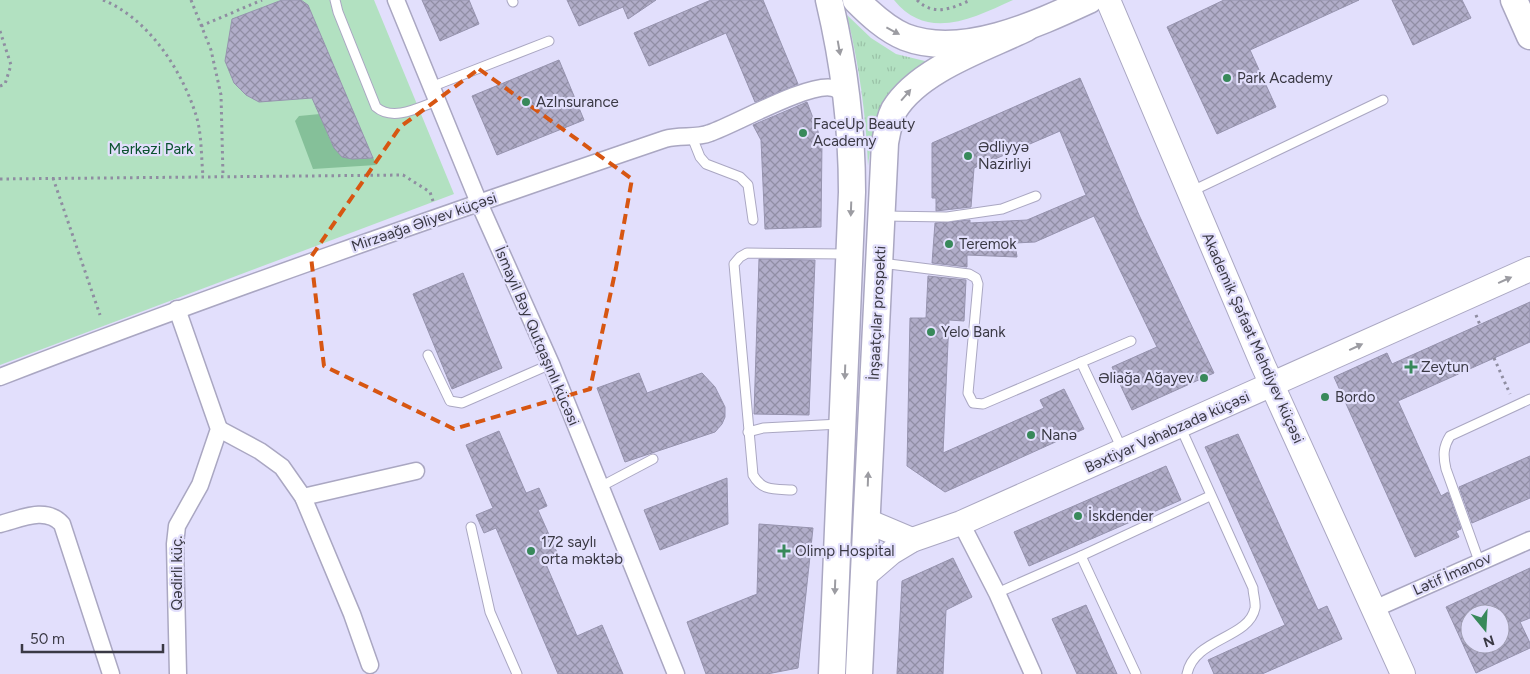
<svg xmlns="http://www.w3.org/2000/svg" width="1530" height="674" font-family="Figtree,sans-serif">
	<style>
		.grass { fill: url(#grass-tufts) }
		.green { fill: #b2e1c1 }
		.water { fill: #85c099 }
		.building { fill: url(#building-cross-hatch); stroke: #9693ae; fill-rule: evenodd }
		.lines { fill: none; stroke-linecap: round; stroke-linejoin: round }
		.lane-casing { stroke: #aaa7c2; stroke-width: 11 }
		.street-casing { stroke: #aaa7c2; stroke-width: 19 }
		.secondary-casing { stroke: #aaa7c2; stroke-width: 26 }
		.primary-casing { stroke: #aaa7c2; stroke-width: 29 }
		.path { stroke: #8f8da1; stroke-width: 3; stroke-dasharray: 2.5 4; stroke-linecap: butt }
		.lane { stroke: #fff; stroke-width: 9 }
		.street { stroke: #fff; stroke-width: 16 }
		.secondary { stroke: #fff; stroke-width: 24 }
		.primary { stroke: #fff; stroke-width: 26 }
		.oneway { fill: #9c9ca2 }
		.marked { fill: none; stroke: #d75612; stroke-width: 4; stroke-dasharray: 10 6; stroke-linejoin: round }
		.poi-dot { fill: #38895a; stroke: #e2dffc; stroke-width: 2 }
		.labels { text-anchor: middle; dominant-baseline: central; stroke-width: 4.5; stroke-linejoin: round; paint-order: stroke }
		.poi-label { font-size: 15px; fill: #3a3944; stroke: #e2dffc; text-anchor: start }
		.park-label { font-size: 15px; fill: #0a522f; stroke: #e2dffc }
		.street-label { font-size: 15px; fill: #3a3944; stroke: #e2dffc }
	</style>
	<defs>
		<pattern id="grass-tufts" width="24" height="20" patternUnits="userSpaceOnUse" patternTransform="scale(1.25)"><rect width="24" height="20" fill="#b2e1c1"/><path d="M3 7l-1-3M5 7V3M7 7l1-3M15 17l-1-3M17 17v-4M19 17l1-3" fill="none" stroke="#9ac2a7"/></pattern>
		<pattern id="building-cross-hatch" width="8" height="8" patternUnits="userSpaceOnUse" patternTransform="scale(1.25)"><rect width="8" height="8" fill="#b1adc9"/><path d="M0 0l8 8M0 8l8-8" fill="none" stroke="#918ea5"/></pattern>
	</defs>
	<rect width="100%" height="100%" fill="#e2dffc"/>
	<path class="grass" d="M847,15L871,38L896,54L929,62C877,91 877,110 868,166C866,114 859,65 847,15Z"/>
	<g class="green">
		<path d="M0,0H374L454,194L0,365Z"/>
		<path d="M894,0H1013C973,18 928,42 894,0Z"/>
	</g>
	<path class="water" d="M320,114C334,147 331,163 373,157L376,165L313,169L295,121L299,116Z"/>
	<g class="building">
		<path d="M282,0H301L308,5L373,158L352,159L342,157L334,148L312,98L259,102L246,95L234,83L225,61L232,19Z"/>
		<path d="M422,0H469L479,24L440,41Z"/>
		<path d="M567,0H656L628,19L623,7L579,26Z"/>
		<path d="M711,0H763L798,84L755,102L726,33L649,66L634,33Z"/>
		<path d="M1224,0H1359L1250,50L1276,107L1217,134L1167,27Z"/>
		<path d="M1392,0H1462L1471,18L1413,45Z"/>
		<path d="M559,60L584,120L497,155L472,96Z"/>
		<path d="M1080,78L1139,215L1214,373L1132,410L1112,367L1157,347L1094,216L1035,242L1015,243L1017,257L967,255V267L932,263L935,223L970,220V223L1027,220L1086,195L1060,131L974,168L971,207L936,211V198H932V143Z"/>
		<path d="M807,102L822,142L821,227L765,229L761,140L753,125Z"/>
		<path d="M759,259L815,260L809,415L754,414Z"/>
		<path d="M463,273L502,368L452,389L413,294Z"/>
		<path d="M928,276L966,280L964,321L949,320L943,453L1044,408L1040,400L1064,389L1084,429L945,492L907,466L910,318H926Z"/>
		<path d="M1530,302V342L1398,401L1441,496L1448,492L1461,529L1456,531L1459,537L1415,557L1334,377L1387,353L1392,364Z"/>
		<path d="M639,373L647,393L702,373L715,387L725,407V417L722,424L715,432L625,462L597,388Z"/>
		<path d="M499,431L526,493L539,488L547,506L538,510L559,557L545,562L577,636L602,625L623,674H558L496,528L484,533L476,515L493,508L466,445Z"/>
		<path d="M1238,434L1318,610L1327,606L1342,639L1262,674H1214L1208,660L1285,625L1205,447Z"/>
		<path d="M1530,456V498L1472,523L1459,487Z"/>
		<path d="M1166,466L1181,500L1029,566L1014,532Z"/>
		<path d="M727,478L728,524L660,550L644,510Z"/>
		<path d="M759,524L813,528L798,668L767,674H706L687,622L757,594Z"/>
		<path d="M953,558L972,597L946,610L943,674H897L902,581Z"/>
		<path d="M1530,568V618L1520,622L1530,643V648L1476,673L1446,607ZM1470,614H1500V644H1470Z"/>
		<path d="M1086,605L1117,674H1077L1052,619Z"/>
	</g>
	<g class="lines">
		<defs>
			<g id="lane">
				<path d="M335,0L338,12L376,107C393,122 420,107 437,101"/>
				<path d="M512,0L513,2"/>
				<path d="M431,87L549,41"/>
				<path d="M692,137L700,157L706,164L740,177L748,185L753,220"/>
				<path d="M1190,192L1383,100"/>
				<path d="M884,216L947,217L1002,209L1036,196"/>
				<path d="M881,263L969,274L976,278L978,284L968,393L973,403L983,404L1131,341"/>
				<path d="M428,355L450,401L462,403L551,364"/>
				<path d="M1081,362L1122,449"/>
				<path d="M1180,426L1253,588C1253,594 1256,602 1255,608C1249,639 1194,638 1187,674"/>
				<path d="M748,432L763,428L840,424"/>
				<path d="M600,487L653,459"/>
				<path d="M792,490C774,489 762,491 753,475L734,264L740,257L747,253L847,254"/>
				<path d="M471,527L490,612L517,674"/>
				<path d="M1081,556L1136,674"/>
				<path d="M1479,561L1446,469C1443,456 1443,447 1450,436L1530,399"/>
				<path d="M997,593L1081,556L1210,496"/>
			</g>
			<g id="street">
				<path d="M396,0L479,203L551,364L676,674"/>
				<path d="M177,309L219,429L200,485L177,526L175,544L178,674"/>
				<path d="M0,377C220,292 442,215 665,139C680,134 695,139 710,133C736,124 809,82 833,88C839,89 843,95 847,99"/>
				<path d="M219,429L260,451L282,467L303,497L352,614L370,665"/>
				<path d="M303,497L416,471"/>
				<path d="M961,523L997,593L1033,674"/>
				<path d="M0,524C20,519 46,506 62,524L111,674"/>
				<path d="M1374,609L1530,540"/>
			</g>
			<g id="secondary">
				<path d="M1108,0L1263,365L1403,674"/>
				<path d="M867,521L912,540"/>
				<path d="M864,576L892,552L912,540L961,523L1530,269"/>
			</g>
			<g id="primary">
				<path d="M829,0C844,63 852,127 852,192L832,674"/>
				<path d="M856,0C870,14 886,29 905,37C962,59 1037,24 1089,0"/>
				<path d="M1514,0L1530,36"/>
				<path d="M859,674L885,143C887,132 889,120 894,110C919,69 985,48 1026,28"/>
			</g>
		</defs>
		<use href="#lane" class="lane-casing"/>
		<use href="#street" class="street-casing"/>
		<use href="#secondary" class="secondary-casing"/>
		<use href="#primary" class="primary-casing"/>
		<g class="path">
			<path d="M103,0C147,18 180,67 195,112C202,131 201,156 203,176"/>
			<path d="M191,0L211,50L221,95L223,176"/>
			<path d="M917,0C934,17 952,8 971,0"/>
			<path d="M201,26L262,0"/>
			<path d="M0,31L11,65L5,84L0,86"/>
			<path d="M53,178L100,315"/>
			<path d="M0,179L403,175L430,192L433,201"/>
			<path d="M1476,315L1480,325"/>
			<path d="M1494,358L1510,394"/>
		</g>
		<use href="#lane" class="lane"/>
		<use href="#street" class="street"/>
		<use href="#secondary" class="secondary"/>
		<use href="#primary" class="primary"/>
	</g>
	<defs><path id="oneway-solid" d="M-6-.8H1V-3.2L6.5 0L1 3.2V.8H-6Z" transform="scale(1.25)"/></defs>
	<g class="oneway">
		<use href="#oneway-solid" transform="translate(893 31) rotate(28)"/>
		<use href="#oneway-solid" transform="translate(839 48) rotate(80)"/>
		<use href="#oneway-solid" transform="translate(906 95) rotate(-49)"/>
		<use href="#oneway-solid" transform="translate(851 209) rotate(92)"/>
		<use href="#oneway-solid" transform="translate(1505 280) rotate(-24)"/>
		<use href="#oneway-solid" transform="translate(1356 347) rotate(-25)"/>
		<use href="#oneway-solid" transform="translate(845 372) rotate(92)"/>
		<use href="#oneway-solid" transform="translate(868 479) rotate(-88)"/>
		<use href="#oneway-solid" transform="translate(835 587) rotate(92)"/>
	</g>
	<path class="marked" d="M479,69L632,179L616,268L590,389L454,429L324,366L311,257L400,127Z"/>
	<g class="poi-dot">
		<circle cx="1227" cy="78" r="5"/>
		<circle cx="526" cy="102" r="5"/>
		<circle cx="803" cy="133" r="5"/>
		<circle cx="968" cy="156" r="5"/>
		<circle cx="949" cy="244" r="5"/>
		<circle cx="931" cy="332" r="5"/>
		<path d="M1408.5 359.5h5v5h5v5h-5v5h-5v-5h-5v-5h5z"/>
		<circle cx="1204" cy="378" r="5"/>
		<circle cx="1325" cy="397" r="5"/>
		<circle cx="1031" cy="435" r="5"/>
		<circle cx="1078" cy="516" r="5"/>
		<circle cx="531" cy="551" r="5"/>
		<path d="M781.5 543.5h5v5h5v5h-5v5h-5v-5h-5v-5h5z"/>
	</g>
	<g class="labels">
		<g class="poi-label">
			<text x="1237" y="78">Park Academy</text>
			<text x="536" y="102">AzInsurance</text>
			<text x="813" y="124">FaceUp Beauty<tspan x="813" dy="17">Academy</tspan></text>
			<text x="978" y="147">Ədliyyə<tspan x="978" dy="17">Nazirliyi</tspan></text>
			<text x="959" y="244">Teremok</text>
			<text x="941" y="332">Yelo Bank</text>
			<text x="1421" y="367">Zeytun</text>
			<text x="1194" y="378" text-anchor="end">Əliağa Ağayev</text>
			<text x="1335" y="397">Bordo</text>
			<text x="1041" y="435">Nanə</text>
			<text x="1088" y="516">İskdender</text>
			<text x="541" y="542">172 saylı<tspan x="541" dy="17">orta məktəb</tspan></text>
			<text x="795" y="551">Olimp Hospital</text>
		</g>
		<g class="park-label">
			<text x="151" y="149">Mərkəzi Park</text>
		</g>
		<g class="street-label">
			<text transform="translate(424 222) rotate(-19)">Mirzəağa Əliyev küçəsi</text>
			<text transform="translate(877 313) rotate(-87)">İnşaatçılar prospekti</text>
			<text transform="translate(537 336) rotate(67)">İsmayil Bəy Qutqaşınlı kücəsi</text>
			<text transform="translate(1253 338) rotate(66)">Akademik Şəfaət Mehdiyev küçəsi</text>
			<text transform="translate(1167 432) rotate(-24)">Bəxtiyar Vahabzadə küçəsi</text>
			<text transform="translate(177 573) rotate(-90)">Qədirli küç.</text>
			<text transform="translate(1452 574) rotate(-24)">Lətif İmanov</text>
		</g>
	</g>
	<g transform="translate(1485 629) rotate(162)"><circle r="24" fill="#e2dffc" stroke="#9f9db2"/>
	<path d="M0-4L9 19L0 12L-9 19Z" fill="#38895a"/>
	<text y="-8" font-size="14" font-weight="bold" text-anchor="middle" fill="#3a3944">N</text>
	</g>
	<path d="M22 644v8h141v-8" fill="none" stroke="#3a3944" stroke-width="2.5"/>
	<text x="30" y="644" font-size="15" fill="#3a3944" stroke="#e2dffc" stroke-width="4" paint-order="stroke">50 m</text>
</svg>
